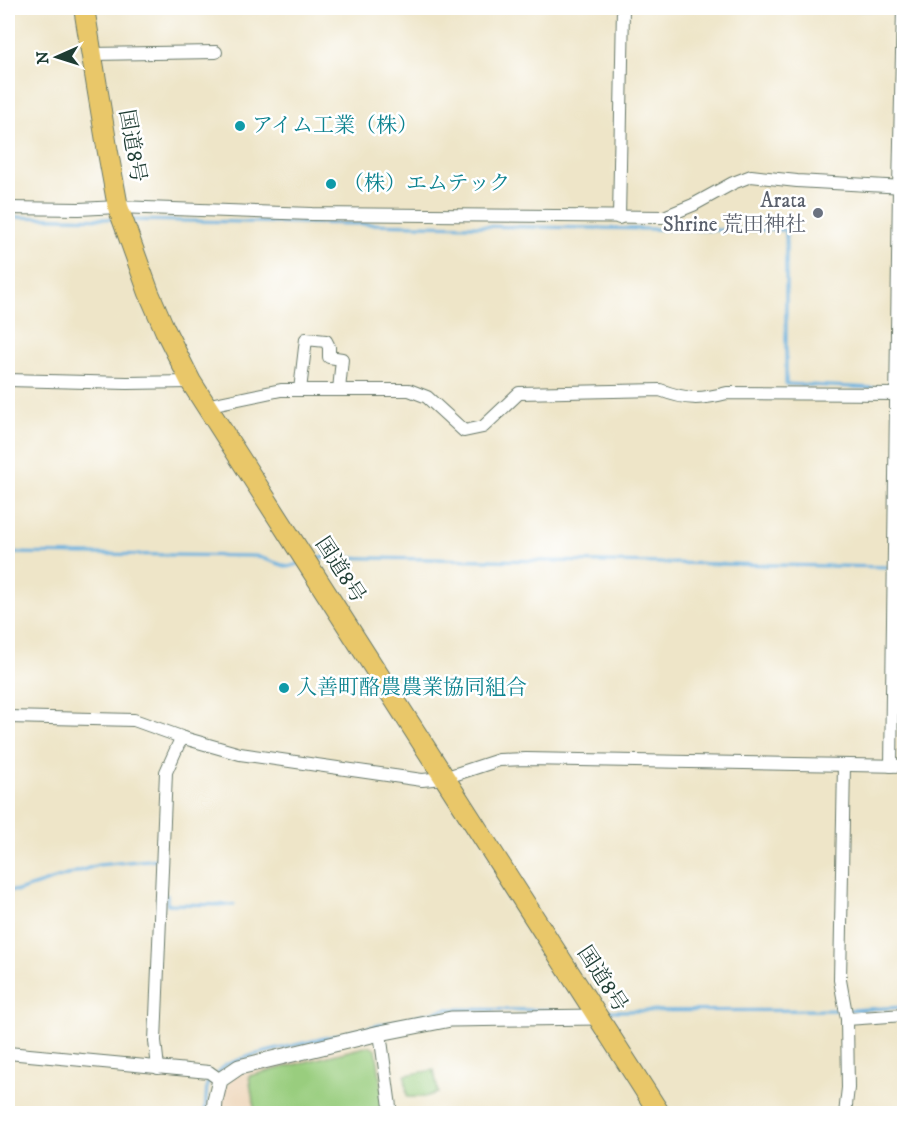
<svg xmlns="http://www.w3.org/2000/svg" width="912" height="1121" font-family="'IM FELL DW Pica','Noto Serif JP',serif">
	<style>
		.built { fill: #eed7bb }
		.green { fill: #99cd7e; stroke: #5c8559; stroke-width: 1.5 }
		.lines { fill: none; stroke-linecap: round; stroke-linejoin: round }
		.stream { stroke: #67b0df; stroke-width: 3 }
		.minor-casing { stroke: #677868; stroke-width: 14 }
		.tertiary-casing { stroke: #677868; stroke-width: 17 }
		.trunk-casing { stroke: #677868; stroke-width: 22 }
		.minor { stroke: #fff; stroke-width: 12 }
		.tertiary { stroke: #fff; stroke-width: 15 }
		.trunk { stroke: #e9c769; stroke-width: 20 }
		.culture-dot { fill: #0f9aa8; stroke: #fff; stroke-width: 2 }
		.worship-dot { fill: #6b7280; stroke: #fff; stroke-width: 2 }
		.labels { text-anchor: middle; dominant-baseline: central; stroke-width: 5; stroke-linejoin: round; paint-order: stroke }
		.culture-label { font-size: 21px; fill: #0d838f; stroke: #fff; text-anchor: start }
		.street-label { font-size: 21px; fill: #1f3d34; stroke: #fff }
		.worship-label { font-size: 21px; fill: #5b616d; stroke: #fff; text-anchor: end }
	</style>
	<rect width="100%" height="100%" fill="#fff"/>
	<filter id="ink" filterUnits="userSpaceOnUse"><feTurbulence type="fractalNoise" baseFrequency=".0167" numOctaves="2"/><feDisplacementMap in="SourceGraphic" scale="12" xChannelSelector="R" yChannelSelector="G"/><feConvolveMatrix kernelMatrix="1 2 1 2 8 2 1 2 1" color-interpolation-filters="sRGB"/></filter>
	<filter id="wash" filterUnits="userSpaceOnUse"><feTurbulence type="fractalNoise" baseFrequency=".008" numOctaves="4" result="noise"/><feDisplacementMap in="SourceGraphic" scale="24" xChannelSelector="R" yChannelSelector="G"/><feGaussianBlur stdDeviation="1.35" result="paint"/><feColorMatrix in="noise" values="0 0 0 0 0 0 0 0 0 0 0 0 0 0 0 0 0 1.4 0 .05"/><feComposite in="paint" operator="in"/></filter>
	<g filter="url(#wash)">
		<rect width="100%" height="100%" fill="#eee5c8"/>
		<path class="built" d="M368,1043L377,1047L387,1113L220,1114L222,1091L236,1075Z"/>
		<g class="green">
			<path d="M369,1046L376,1049L385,1113H255L249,1076Z"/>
			<path d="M434,1070L438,1093L424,1097H407L405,1075Z"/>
		</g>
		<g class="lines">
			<g class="stream">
				<path d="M762,8L900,10"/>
				<path d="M8,217L115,219"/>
				<path d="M130,220L706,230H786V384L876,388"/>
				<path d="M8,553L256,556L288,567L298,564"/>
				<path d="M313,558L317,557L891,567"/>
				<path d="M8,890L18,891L98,865L159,859"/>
				<path d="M167,895V904L234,905"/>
				<path d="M849,1010L904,1007"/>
				<path d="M603,1011L843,1010"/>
				<path d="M218,1073L225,1065L253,1055L447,1009L549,1010"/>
				<path d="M205,1114L207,1084L211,1080"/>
			</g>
		</g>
	</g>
	<g filter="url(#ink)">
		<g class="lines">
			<defs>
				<g id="minor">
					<path d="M92,54L216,52"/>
					<path d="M8,208L79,209L118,207L312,214L664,217L693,205L733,183L751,176L797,181L904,187"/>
					<path d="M619,218L623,8"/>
					<path d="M8,380L127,383L191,382"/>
					<path d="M300,390L306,339L326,341L329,347V357L342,359L339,390"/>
					<path d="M205,406L281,390H409L427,397L464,431L483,427L519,393L660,390C687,400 700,400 727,393L904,394"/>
					<path d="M8,717L134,720L184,738L240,754L422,780L444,778L499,760L526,759L904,766"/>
					<path d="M844,765L840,980L847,1019L848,1088L845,1114"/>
					<path d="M891,766L899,187L903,8"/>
					<path d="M847,1019L904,1015"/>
					<path d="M380,1033L391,1114"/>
					<path d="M8,1053L209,1072L220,1080"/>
					<path d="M158,1068L155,1041L166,772L179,743L184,738"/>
				</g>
				<path id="tertiary" d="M214,1114L215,1101L220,1080L239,1067L380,1033L451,1019L598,1017"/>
				<path id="trunk" d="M84,8L107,147L118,207L149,293L165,330L191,382L660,1114"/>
			</defs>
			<use href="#minor" class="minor-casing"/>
			<use href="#tertiary" class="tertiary-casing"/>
			<use href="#trunk" class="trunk-casing"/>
			<use href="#minor" class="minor"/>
			<use href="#tertiary" class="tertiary"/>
			<use href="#trunk" class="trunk"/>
		</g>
	</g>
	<g class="culture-dot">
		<circle cx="240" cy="126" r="6"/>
		<circle cx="331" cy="184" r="6"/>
		<circle cx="284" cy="688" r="6"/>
	</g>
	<circle class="worship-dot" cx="818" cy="213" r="6"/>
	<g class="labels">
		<g class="culture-label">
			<text x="252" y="126">アイム工業（株）</text>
			<text x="343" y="184">（株）エムテック</text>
			<text x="296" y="688">入善町酪農農業協同組合</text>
		</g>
		<g class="street-label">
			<text transform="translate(132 146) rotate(80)">国道8号</text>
			<text transform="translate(340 570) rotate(57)">国道8号</text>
			<text transform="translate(602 979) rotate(57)">国道8号</text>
		</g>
		<g class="worship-label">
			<text x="806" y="201">Arata<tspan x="806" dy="24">Shrine 荒田神社</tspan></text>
		</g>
	</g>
	<rect width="912" height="1121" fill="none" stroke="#fff" stroke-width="30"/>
	<g transform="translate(57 57) rotate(267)" stroke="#ffffff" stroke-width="4.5" paint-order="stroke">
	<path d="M0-4.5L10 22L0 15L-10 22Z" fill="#1f3d34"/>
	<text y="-9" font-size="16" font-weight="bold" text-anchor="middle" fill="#1f3d34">N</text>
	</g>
</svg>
